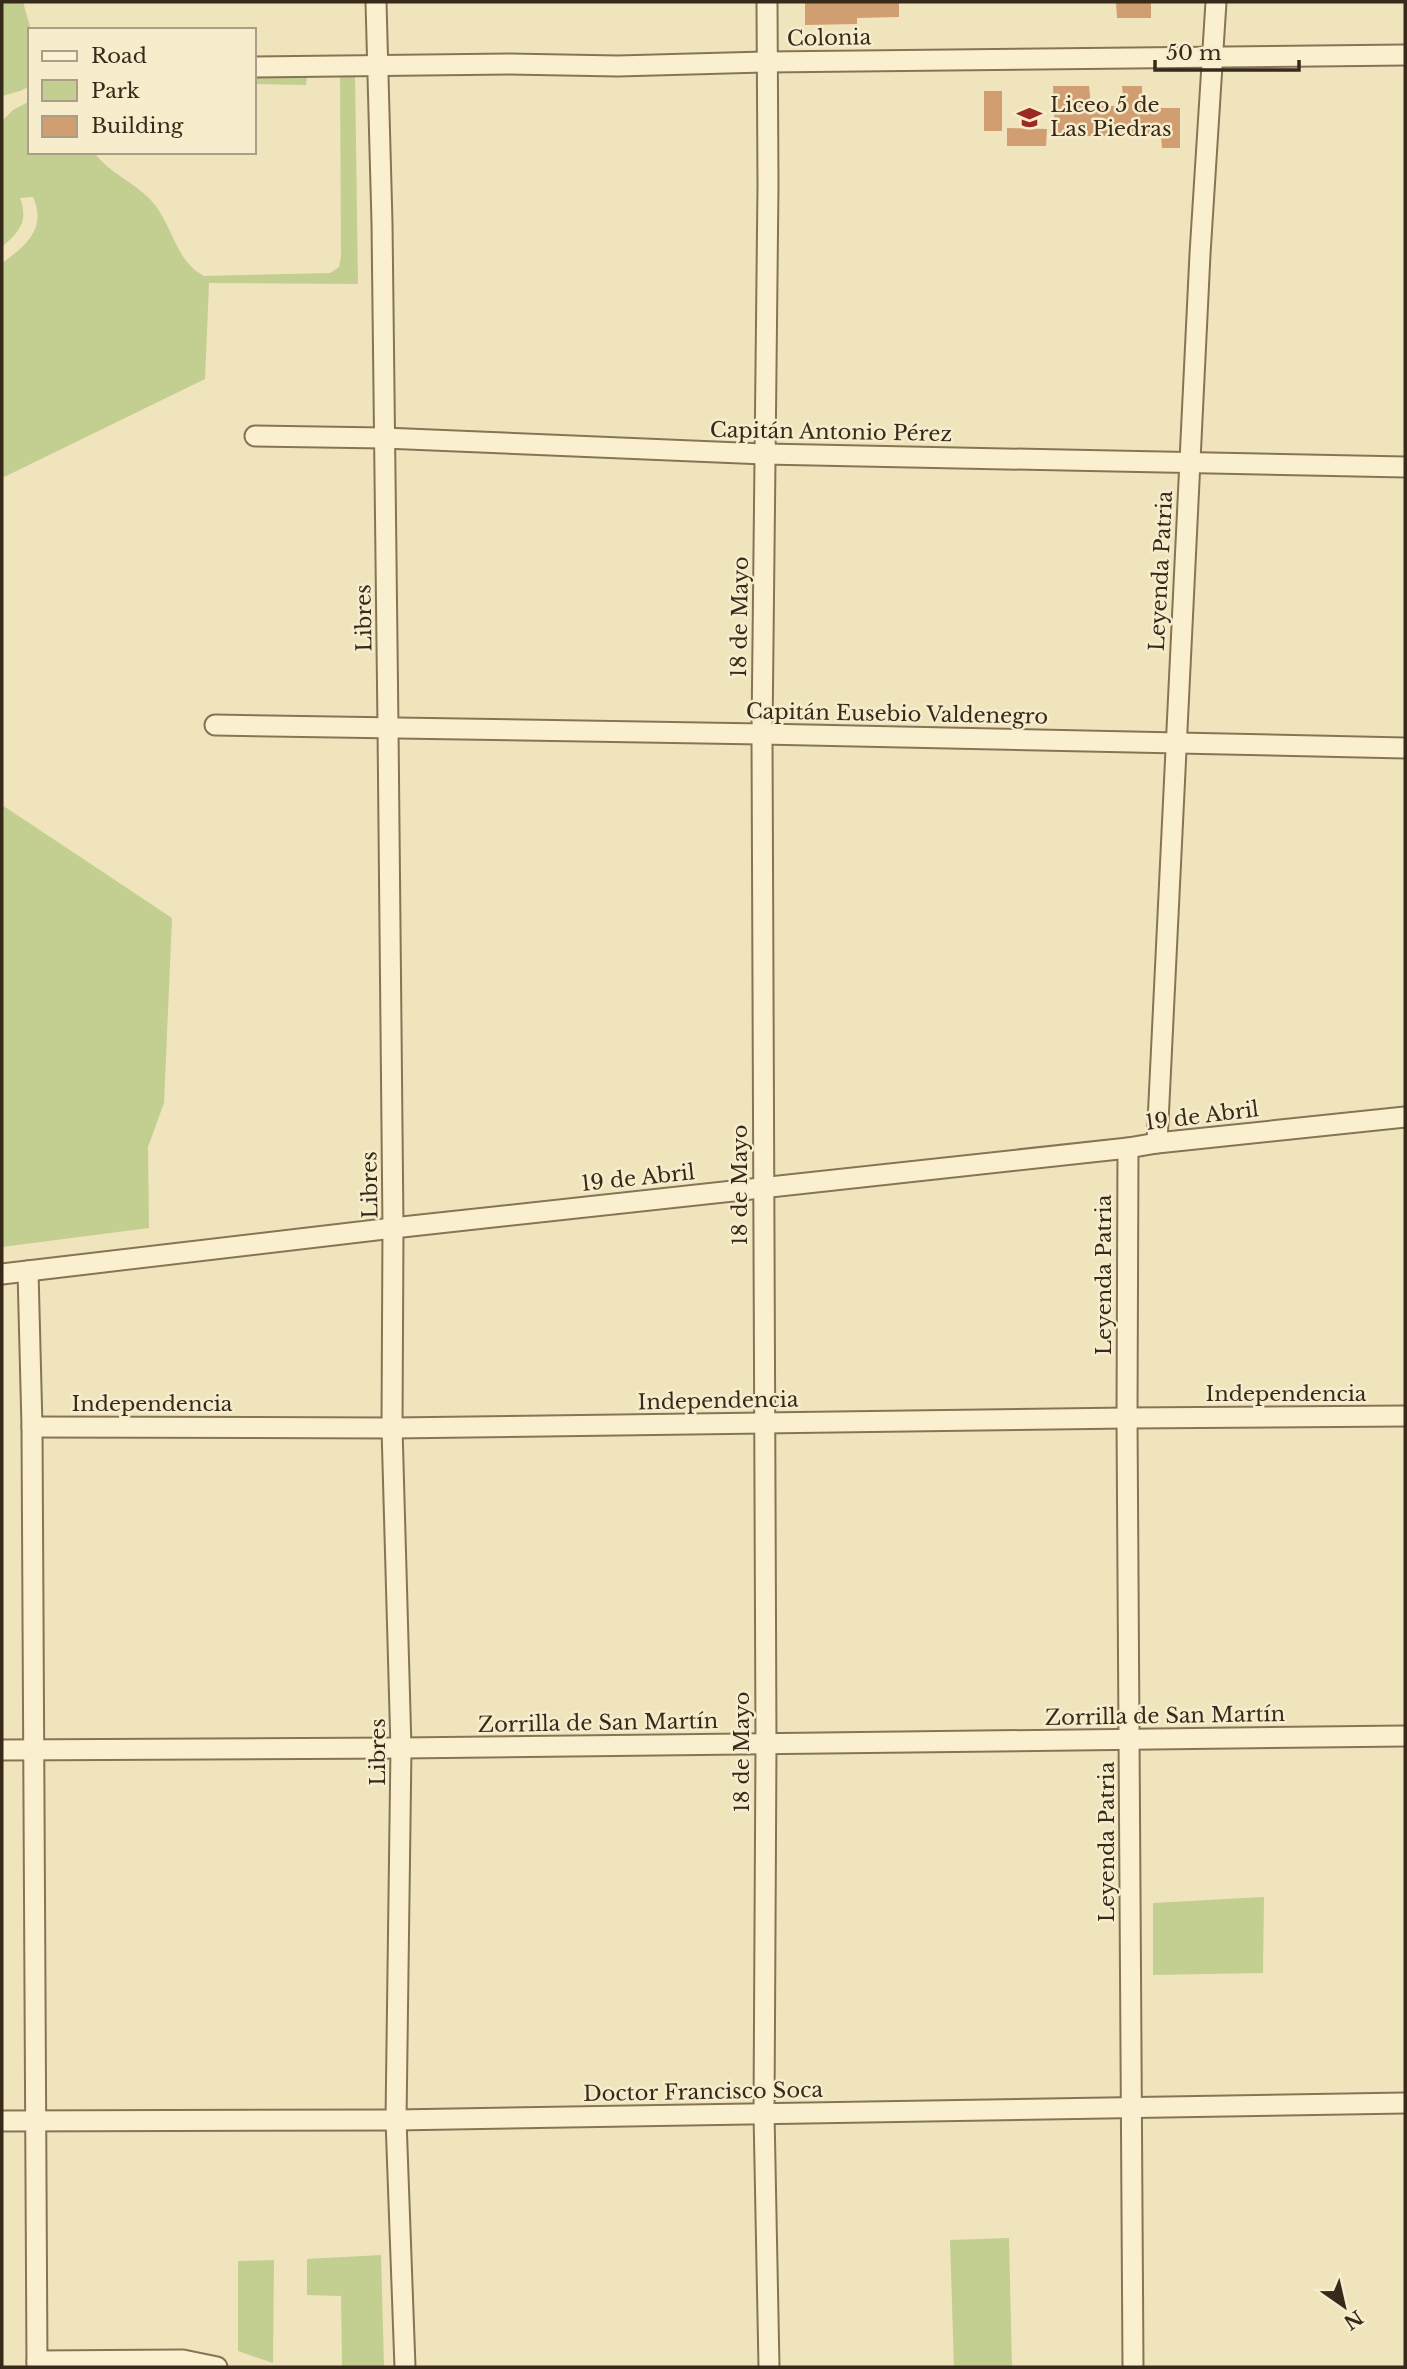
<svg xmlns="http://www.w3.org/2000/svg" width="1407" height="2369" font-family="'Libre Baskerville',serif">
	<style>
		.green { fill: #c3ce91 }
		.building { fill: #d09e71 }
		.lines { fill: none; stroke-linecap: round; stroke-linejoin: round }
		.minor-casing { stroke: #887455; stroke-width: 23 }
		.minor { stroke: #faf0d0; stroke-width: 19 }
		.labels { text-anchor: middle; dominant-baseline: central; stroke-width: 5; stroke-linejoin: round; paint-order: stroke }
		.street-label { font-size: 21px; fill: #372a1b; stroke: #f7edcd }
		.poi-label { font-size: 21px; fill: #372a1b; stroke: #f7edcd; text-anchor: start }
	</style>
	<rect width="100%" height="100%" fill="#f0e4bd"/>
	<g class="green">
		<path d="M2,2H23L31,30L30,86L20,91L2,96Z"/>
		<path d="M308,69L306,85L254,84V72Z"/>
		<path d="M340,71L355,73L358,284L209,283L205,379L2,478V263C26,246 47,228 33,197L20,198C29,222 19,232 2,247V121L13,110L30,101V152H94C110,175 138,183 155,205C174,230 176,261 204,276L330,273L339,267L341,256Z"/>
		<path d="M2,805L172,918L164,1103L148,1147L149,1228L2,1247Z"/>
		<path d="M1264,1897L1263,1973L1153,1975V1903Z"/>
		<path d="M1009,2238L1012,2367H954L950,2240Z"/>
		<path d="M381,2255L384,2367H342L341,2296L307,2295V2259Z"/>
		<path d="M274,2260L273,2363L238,2351V2261Z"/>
	</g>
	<g class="building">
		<path d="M805,2H899V17L857,18V24L805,25Z"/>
		<path d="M1116,2H1151V18H1117Z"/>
		<path d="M1053,86H1089L1091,106H1124L1122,86H1142V108H1180V148H1162L1161,136H1055Z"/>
		<rect x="984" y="91" width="18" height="40"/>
		<path d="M1007,128L1047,129L1046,146H1007Z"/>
	</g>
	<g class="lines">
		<defs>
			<g id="minor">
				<path d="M376,2L382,223L388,727L393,1228L392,1428L401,1748L396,2120L405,2367"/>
				<path d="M767,2L768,186L762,734L766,1744L764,2113L769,2367"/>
				<path d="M254,67L509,64L618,66L767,62L1405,55"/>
				<path d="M255,436L384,438L765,454L1405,467"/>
				<path d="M215,725L762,734L1405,748"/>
				<path d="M1157,1143L1200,254L1216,2"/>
				<path d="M1128,1148L1127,1418L1133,2367"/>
				<path d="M28,1271L32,1427L37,2367"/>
				<path d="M2,1274L393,1228L1128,1148L1157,1143L1405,1117"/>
				<path d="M32,1427L392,1428L1127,1418L1405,1416"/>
				<path d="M2,1750L401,1748L1405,1736"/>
				<path d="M2,2121L396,2120L1405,2103"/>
				<path d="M37,2361L183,2360L217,2367"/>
			</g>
		</defs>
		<use href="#minor" class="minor-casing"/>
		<use href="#minor" class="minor"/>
	</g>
	<defs>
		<symbol id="school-bare" viewBox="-9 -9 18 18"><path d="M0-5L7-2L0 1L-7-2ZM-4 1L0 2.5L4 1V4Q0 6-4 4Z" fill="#9a2a23" stroke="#f7edcd" stroke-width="2.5" paint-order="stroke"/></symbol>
	</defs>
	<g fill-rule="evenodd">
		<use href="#school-bare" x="1012" y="100" width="35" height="35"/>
	</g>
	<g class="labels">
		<g class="street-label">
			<text transform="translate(829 38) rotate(-1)">Colonia</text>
			<text transform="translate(831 432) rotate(1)">Capitán Antonio Pérez</text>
			<text transform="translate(1161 571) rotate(-87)">Leyenda Patria</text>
			<text transform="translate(740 617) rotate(-89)">18 de Mayo</text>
			<text transform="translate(364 618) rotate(-91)">Libres</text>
			<text transform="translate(897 714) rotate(1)">Capitán Eusebio Valdenegro</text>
			<text transform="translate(1202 1116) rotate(-7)">19 de Abril</text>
			<text transform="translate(638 1178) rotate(-6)">19 de Abril</text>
			<text transform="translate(370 1185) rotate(-91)">Libres</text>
			<text transform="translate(740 1185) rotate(-90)">18 de Mayo</text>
			<text transform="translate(1104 1275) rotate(-90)">Leyenda Patria</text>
			<text x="1286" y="1394">Independencia</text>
			<text transform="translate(718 1401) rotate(-1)">Independencia</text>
			<text x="152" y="1404">Independencia</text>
			<text transform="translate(1165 1716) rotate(-1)">Zorrilla de San Martín</text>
			<text transform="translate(598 1723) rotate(-1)">Zorrilla de San Martín</text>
			<text transform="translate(378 1752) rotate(-90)">Libres</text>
			<text transform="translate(742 1752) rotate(-90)">18 de Mayo</text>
			<text transform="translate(1107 1842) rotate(-90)">Leyenda Patria</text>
			<text transform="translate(703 2092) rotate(-1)">Doctor Francisco Soca</text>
		</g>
		<g class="poi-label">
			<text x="1050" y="105">Liceo 5 de<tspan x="1050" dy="24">Las Piedras</tspan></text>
		</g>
	</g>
	<rect width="1407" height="2369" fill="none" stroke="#372a1b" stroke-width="7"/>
	<rect x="28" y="28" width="228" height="126" fill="#f7edcd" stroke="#aa9f86" stroke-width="2"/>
	<rect x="42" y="51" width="35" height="10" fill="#faf0d0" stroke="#aa9f86" stroke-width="2"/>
	<text x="91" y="63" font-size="21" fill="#372a1b">Road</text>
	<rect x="42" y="80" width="35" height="21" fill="#c3ce91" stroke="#aa9f86" stroke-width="2"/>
	<text x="91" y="98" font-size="21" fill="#372a1b">Park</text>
	<rect x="42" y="116" width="35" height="21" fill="#d09e71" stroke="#aa9f86" stroke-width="2"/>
	<text x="91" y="133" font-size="21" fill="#372a1b">Building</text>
	<g transform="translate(1344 2306) rotate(146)" stroke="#f7edcd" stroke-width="5" paint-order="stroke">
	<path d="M0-5L12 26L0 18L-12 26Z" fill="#372a1b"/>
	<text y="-10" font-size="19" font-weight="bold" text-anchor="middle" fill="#372a1b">N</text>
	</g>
	<path d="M1155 60v10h144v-10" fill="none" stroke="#372a1b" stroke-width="3.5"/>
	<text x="1166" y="60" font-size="21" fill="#372a1b" stroke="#f7edcd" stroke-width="5" paint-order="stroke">50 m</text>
</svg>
